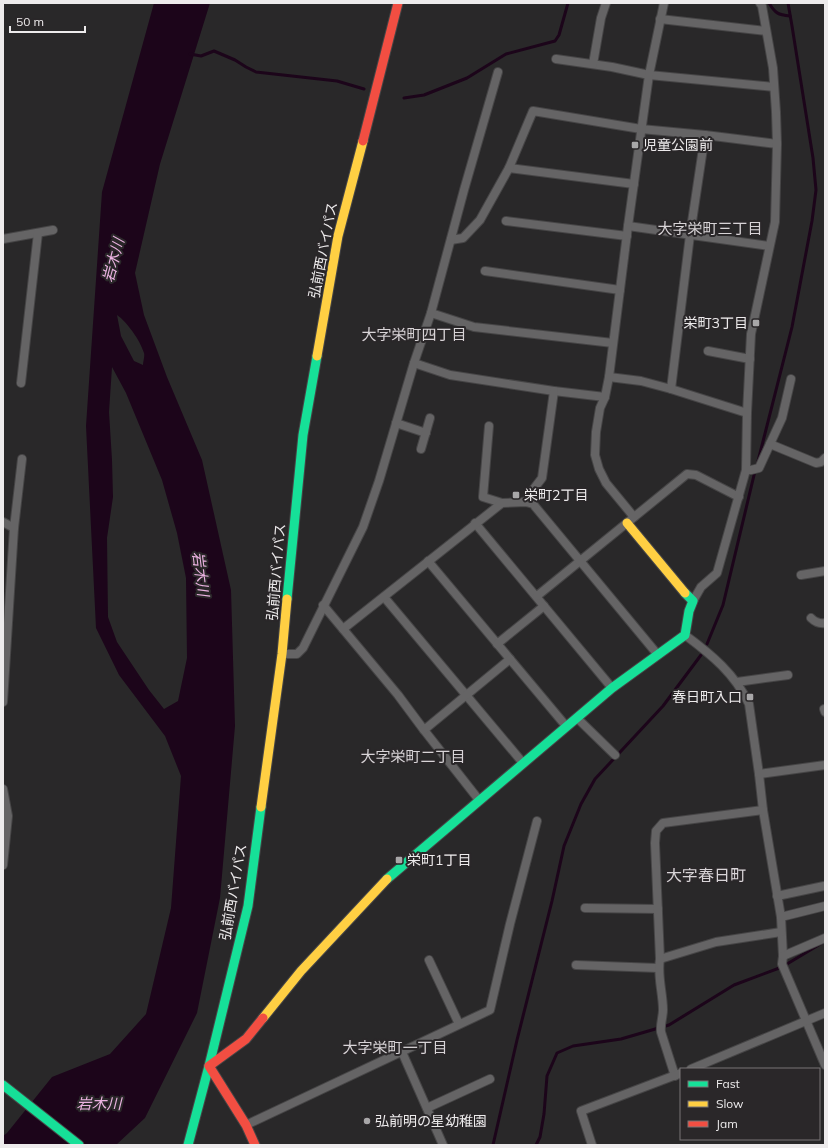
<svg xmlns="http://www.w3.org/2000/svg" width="828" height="1148" font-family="Mulish,'Noto Sans JP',sans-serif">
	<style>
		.water { fill: #1c051a; fill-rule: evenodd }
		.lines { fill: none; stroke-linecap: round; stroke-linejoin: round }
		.stream { stroke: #1c051a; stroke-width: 3 }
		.street-casing { stroke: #464546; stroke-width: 10 }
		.fast-casing { stroke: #464546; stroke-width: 11 }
		.slow-casing { stroke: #464546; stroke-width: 11 }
		.jam-casing { stroke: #464546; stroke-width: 11 }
		.street { stroke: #656465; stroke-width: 8 }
		.fast { stroke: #16e098; stroke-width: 9 }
		.slow { stroke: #ffcf43; stroke-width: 9 }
		.jam { stroke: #f24e42; stroke-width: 9 }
		.poi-dot { fill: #a8a7a8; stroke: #2a2729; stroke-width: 1.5 }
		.labels { text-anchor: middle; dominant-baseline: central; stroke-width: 4; stroke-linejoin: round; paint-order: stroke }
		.poi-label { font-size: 14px; fill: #edebec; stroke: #2a2729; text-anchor: start }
		.street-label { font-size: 14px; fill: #edebec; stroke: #2a2729 }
		.neighbourhood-label { font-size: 15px; fill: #d8d4d7; stroke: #2a2729 }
		.water-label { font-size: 15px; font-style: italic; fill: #ebb2e1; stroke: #2a2729 }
		.quarter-label { font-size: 16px; fill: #d8d4d7; stroke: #2a2729 }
	</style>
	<rect width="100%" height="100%" fill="#292829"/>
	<path class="water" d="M154,3H210L160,164L135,273L144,315L167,377L202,460L231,590L235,726L220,898L197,1013L145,1118L116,1145H3V1136L7,1133L52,1077L110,1054L146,1014L171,908L181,776L165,736L119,675L96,628L86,426L102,192ZM117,315C127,322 140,340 144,353C145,356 143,362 143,365L134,361L121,336ZM112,367L126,393L162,480L177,533L186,578L187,658L178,701L164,709L149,690L117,642L108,617L107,538L113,497L112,460L109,412Z"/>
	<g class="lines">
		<g class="stream">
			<path d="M769,3C775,13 778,15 790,16"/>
			<path d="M190,54L201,56L214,51L235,60L246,67L256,72L337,81L364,89"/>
			<path d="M404,98L424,95L467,78L506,54L555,41L559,35L568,3"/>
			<path d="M757,465L792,327L812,221L816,190L813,158L792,26L788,3"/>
			<path d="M707,644L723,605L755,471"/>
			<path d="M493,1145L517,1040L552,901L564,846L581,804L595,779L663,706L701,655"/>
			<path d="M536,1145L540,1137L544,1114L547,1076L557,1053L573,1046L621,1039L669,1025L734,985L782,967L822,943"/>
		</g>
		<defs>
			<g id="street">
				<path d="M660,19L766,31"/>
				<path d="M556,59L612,67L649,75L774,87"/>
				<path d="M593,64L601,18L606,3"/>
				<path d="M509,168L634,184"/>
				<path d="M506,221L627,236"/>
				<path d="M628,226L769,246"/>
				<path d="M3,239L53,230"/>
				<path d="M451,240L463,238L480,220L509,168L533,111L641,129L705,135L777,144"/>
				<path d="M485,271L620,290"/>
				<path d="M431,313L474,327L613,343"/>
				<path d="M708,351L750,359"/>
				<path d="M414,363L450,375L554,391L605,397"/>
				<path d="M609,377L641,381L671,389L747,413"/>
				<path d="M21,383L38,233"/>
				<path d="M671,389L690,235L705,135"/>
				<path d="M396,423L426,433"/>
				<path d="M489,426L483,497L502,503"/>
				<path d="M770,444L782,418L791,379"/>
				<path d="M421,449L430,418"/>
				<path d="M746,470H751L759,468L770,444L816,463L821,462L825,458"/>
				<path d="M526,502L529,495L542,478L554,391"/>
				<path d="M634,517L606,483L599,469L595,455L596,432L600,408L605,397L609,377L628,226L649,75L664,3"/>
				<path d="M3,522L14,528"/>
				<path d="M475,523L612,688"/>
				<path d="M428,561L566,726"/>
				<path d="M801,575L825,571"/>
				<path d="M537,596L687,474L696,475L739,497"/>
				<path d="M384,597L523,763"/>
				<path d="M693,601L701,587L717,573L746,470L747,413L751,334L775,222L777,144L776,112L773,68L762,6L760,3"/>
				<path d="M323,605L398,695L424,730L479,800"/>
				<path d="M811,618C815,622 819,624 825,623"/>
				<path d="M343,629L502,503L526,502L533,504L658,655"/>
				<path d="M685,635C712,655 735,674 749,704L759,774L763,810L781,917L783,956L782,964L825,1065"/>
				<path d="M497,644L544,606"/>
				<path d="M282,654H297L303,648L363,527L379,481L414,363L431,313L464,190L498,72"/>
				<path d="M737,682L788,675"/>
				<path d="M3,702L14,528L22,459"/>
				<path d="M824,709L825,712"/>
				<path d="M577,718L615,755"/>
				<path d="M424,730L510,659"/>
				<path d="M759,774L825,765"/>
				<path d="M3,789L8,816L3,865"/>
				<path d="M777,896L824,886"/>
				<path d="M585,908L658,909"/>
				<path d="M781,917L825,906"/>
				<path d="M783,956L825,938"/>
				<path d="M660,959L716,942L781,932"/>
				<path d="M429,960L459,1024"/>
				<path d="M576,965L658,968"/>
				<path d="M402,1052L443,1145"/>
				<path d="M691,1069L825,1013"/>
				<path d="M675,1076L661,1032C660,1024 663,1017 663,1010C663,993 657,976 660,959L655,843L656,831L663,823L763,810"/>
				<path d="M427,1108L490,1079"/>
				<path d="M246,1125L490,1010L510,924L537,821"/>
				<path d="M592,1145L581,1111L681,1073"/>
			</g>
			<g id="fast">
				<path d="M287,599L303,435L317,356"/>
				<path d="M387,879L612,688L685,635L689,611L693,601L685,593"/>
				<path d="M3,1085L79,1145"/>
				<path d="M188,1145L209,1066L248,906L261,807"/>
			</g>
			<g id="slow">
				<path d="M317,356L338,236L363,141"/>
				<path d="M627,523L685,593"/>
				<path d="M261,807L282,654L287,599"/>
				<path d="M263,1018L301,971L387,879"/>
			</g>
			<g id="jam">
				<path d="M363,141L398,3"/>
				<path d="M255,1145L246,1125L209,1066L246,1039L263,1018"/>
			</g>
		</defs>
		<use href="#street" class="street-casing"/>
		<use href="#fast" class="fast-casing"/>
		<use href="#slow" class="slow-casing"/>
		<use href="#jam" class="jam-casing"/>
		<use href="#street" class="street"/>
		<use href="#fast" class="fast"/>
		<use href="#slow" class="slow"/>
		<use href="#jam" class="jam"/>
	</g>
	<g class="poi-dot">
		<rect x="631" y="141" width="8" height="8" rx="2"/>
		<rect x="752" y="319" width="8" height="8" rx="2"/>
		<rect x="512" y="491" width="8" height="8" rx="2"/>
		<rect x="746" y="693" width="8" height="8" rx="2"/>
		<rect x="395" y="856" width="8" height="8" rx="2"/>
		<circle cx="367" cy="1121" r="4"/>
	</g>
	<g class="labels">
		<g class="poi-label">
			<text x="643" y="145">児童公園前</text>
			<text x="748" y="323" text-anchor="end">栄町3丁目</text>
			<text x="524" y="495">栄町2丁目</text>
			<text x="742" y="697" text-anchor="end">春日町入口</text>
			<text x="407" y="860">栄町1丁目</text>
			<text x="375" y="1121">弘前明の星幼稚園</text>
		</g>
		<g class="street-label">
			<text transform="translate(323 250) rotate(-79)">弘前西バイパス</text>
			<text transform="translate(276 572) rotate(-85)">弘前西バイパス</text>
			<text transform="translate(233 892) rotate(-80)">弘前西バイパス</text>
		</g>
		<g class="neighbourhood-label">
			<text x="710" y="228">大字栄町三丁目</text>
			<text x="414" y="334">大字栄町四丁目</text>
			<text x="413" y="756">大字栄町二丁目</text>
			<text x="395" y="1047">大字栄町一丁目</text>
		</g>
		<g class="water-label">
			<text transform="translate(113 260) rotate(-75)">岩木川</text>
			<text transform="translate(201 574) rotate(83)">岩木川</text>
			<text x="99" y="1103">岩木川</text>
		</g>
		<g class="quarter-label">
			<text x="706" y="875">大字春日町</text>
		</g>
	</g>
	<rect width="828" height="1148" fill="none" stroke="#edebec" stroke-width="8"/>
	<rect x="680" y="1068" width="140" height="72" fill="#2a2729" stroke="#787577"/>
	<rect x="688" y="1081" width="20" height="6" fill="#16e098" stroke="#787577"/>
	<text x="716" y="1088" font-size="12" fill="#edebec">Fast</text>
	<rect x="688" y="1101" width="20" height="6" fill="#ffcf43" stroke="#787577"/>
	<text x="716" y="1108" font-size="12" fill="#edebec">Slow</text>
	<rect x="688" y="1121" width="20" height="6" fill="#f24e42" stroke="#787577"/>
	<text x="716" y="1128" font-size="12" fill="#edebec">Jam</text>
	<path d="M10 26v6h75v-6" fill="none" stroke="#edebec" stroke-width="2"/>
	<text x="16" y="26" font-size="12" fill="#edebec" stroke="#2a2729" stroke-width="3" paint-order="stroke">50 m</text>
</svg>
